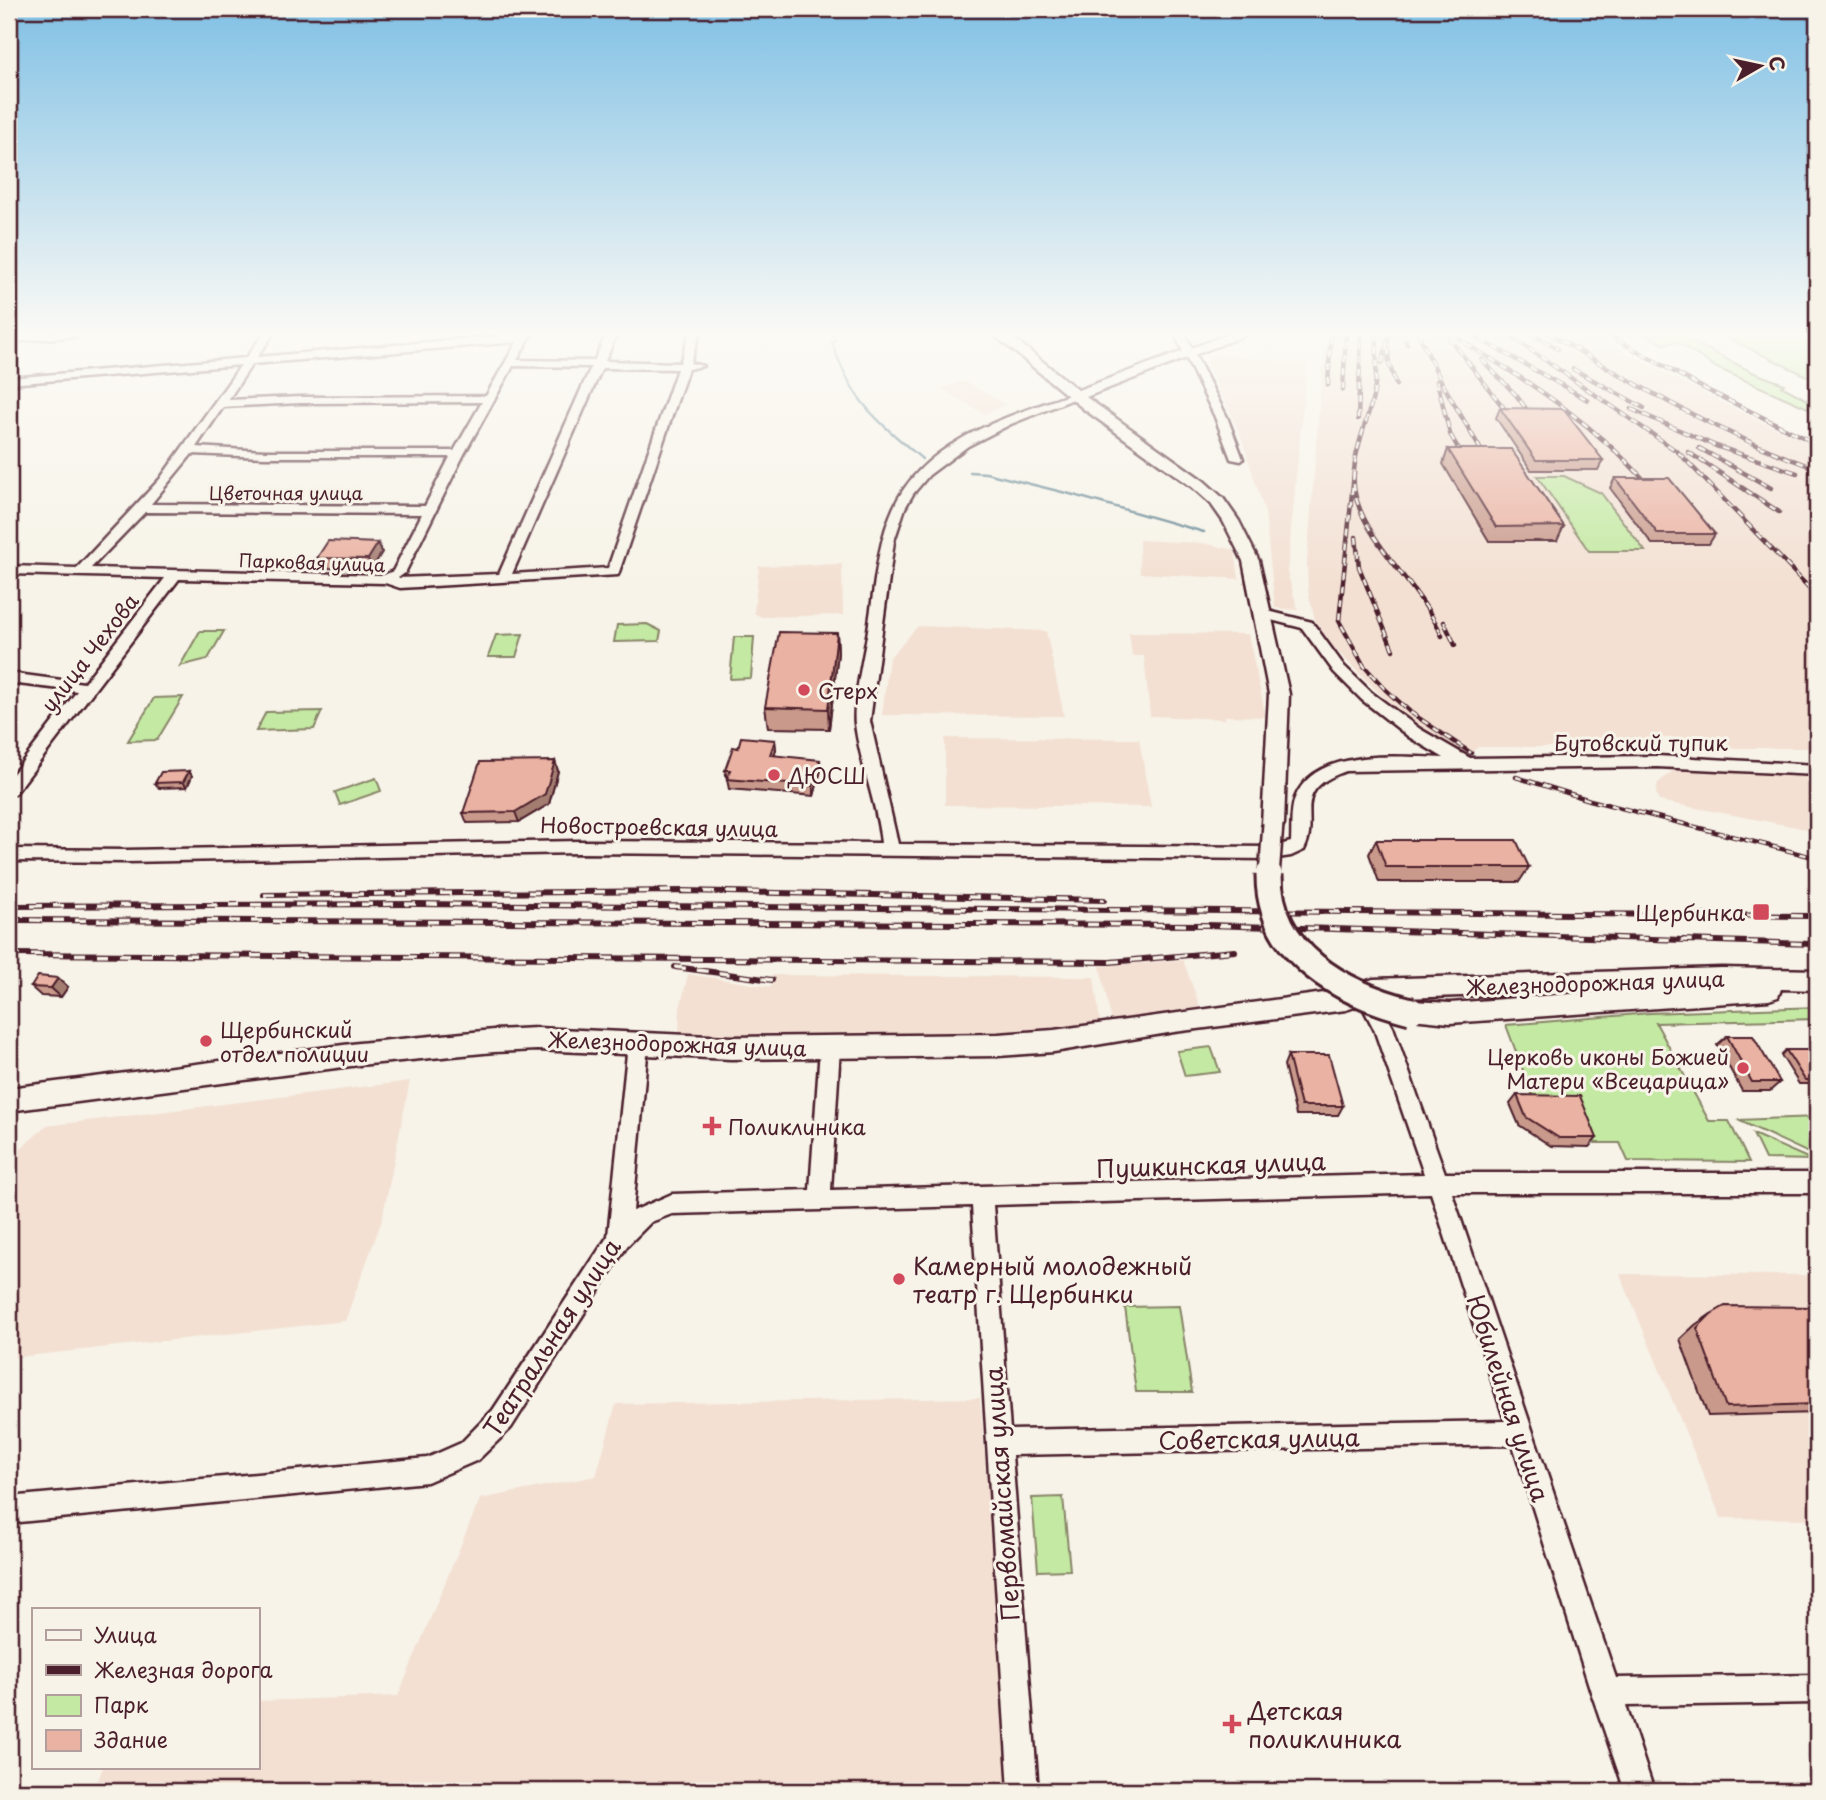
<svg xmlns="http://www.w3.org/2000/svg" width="1826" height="1800" font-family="'Playpen Sans',sans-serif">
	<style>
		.built { fill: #f3e0d3 }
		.green { fill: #c4e9a3; stroke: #878467; stroke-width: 2 }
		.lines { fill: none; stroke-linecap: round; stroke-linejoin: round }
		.stream { stroke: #6d8b98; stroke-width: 2.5 }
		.minor-casing { stroke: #4a1f2b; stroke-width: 5 }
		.major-casing { stroke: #4a1f2b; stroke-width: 5 }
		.minor { fill: #f7f3e8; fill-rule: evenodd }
		.major { fill: #f7f3e8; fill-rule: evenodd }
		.rail-far1-casing { stroke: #4a1f2b; stroke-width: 4.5 }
		.rail-casing { stroke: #4a1f2b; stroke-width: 6 }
		.rail-far1 { stroke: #f7f3e8; stroke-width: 2.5; stroke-dasharray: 7; stroke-linecap: butt }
		.rail { stroke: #f7f3e8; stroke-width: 3.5; stroke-dasharray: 11; stroke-linecap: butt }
		.major-bridge-far1-casing { stroke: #4a1f2b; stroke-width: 24; stroke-linecap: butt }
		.major-bridge-casing { stroke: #4a1f2b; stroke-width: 31; stroke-linecap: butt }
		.major-bridge-far1 { stroke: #f7f3e8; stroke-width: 19 }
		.major-bridge { stroke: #f7f3e8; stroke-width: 25 }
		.wall { fill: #c9998b; stroke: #4a1f2b; stroke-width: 2 }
		.shaded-wall { fill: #a47d71; stroke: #4a1f2b; stroke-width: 2 }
		.building { fill: #eab2a2; stroke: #4a1f2b; stroke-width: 2 }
		.poi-dot { fill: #d1495b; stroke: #f7f3e8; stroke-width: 2.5 }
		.labels { text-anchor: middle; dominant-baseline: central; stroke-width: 6; stroke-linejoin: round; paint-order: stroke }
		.far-street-label { font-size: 18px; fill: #4a1f2b; stroke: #f7f3e8 }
		.street-label { font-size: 21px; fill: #4a1f2b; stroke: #f7f3e8 }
		.poi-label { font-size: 21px; fill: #4a1f2b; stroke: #f7f3e8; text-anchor: start }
		.near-street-label { font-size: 24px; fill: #4a1f2b; stroke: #f7f3e8 }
		.near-poi-label { font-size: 24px; fill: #4a1f2b; stroke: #f7f3e8; text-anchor: start }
	</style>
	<rect width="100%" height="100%" fill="#f7f3e8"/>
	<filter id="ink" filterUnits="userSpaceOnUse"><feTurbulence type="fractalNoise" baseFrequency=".0143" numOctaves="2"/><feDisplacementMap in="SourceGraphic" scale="14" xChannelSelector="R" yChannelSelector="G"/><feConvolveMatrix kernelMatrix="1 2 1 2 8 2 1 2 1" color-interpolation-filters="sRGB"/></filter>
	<g filter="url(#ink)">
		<g class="built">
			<path d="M1325,333H1597L1611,344L1723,403L1817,447V748H1726L1719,738H1578L1582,747H1478L1467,757L1397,711L1332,646L1315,620L1308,591L1307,562Z"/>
			<path d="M1215,354L1307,364L1287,572L1298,610L1275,608L1265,513L1241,436L1207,364L1208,356Z"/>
			<path d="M963,381H964L1006,405L984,414L942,389Z"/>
			<path d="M1139,540L1202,543L1235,550L1239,579L1140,573Z"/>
			<path d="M842,564L843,615L761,617L754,613L759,566Z"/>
			<path d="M918,626L1046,631L1064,716L882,715L889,658Z"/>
			<path d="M1129,633L1248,634L1266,717L1225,716V719L1150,716L1144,656H1132Z"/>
			<path d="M945,738L1139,739L1151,807L945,805Z"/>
			<path d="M1679,766L1817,773V831L1659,801L1656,792L1658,783Z"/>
			<path d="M1183,960L1202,1012L1113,1028L1100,966Z"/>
			<path d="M688,974L771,987L773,975L1094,977L1101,1028L1003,1039L697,1037L679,1033L680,1008Z"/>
			<path d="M410,1081L382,1220L345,1321L9,1358V1159L46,1126Z"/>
			<path d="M1620,1274L1811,1275L1817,1286V1519L1721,1518Z"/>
			<path d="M980,1398L1012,1791H94L103,1767H257V1701L398,1696L480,1499L596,1476L616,1404Z"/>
		</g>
		<g class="green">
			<path d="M1643,333H1676L1752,372L1784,384L1781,386L1817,405V412L1717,368L1677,342L1663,344Z"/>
			<path d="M1717,333H1817V381Z"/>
			<path d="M1537,476H1564L1601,493L1645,551H1589Z"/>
			<path d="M647,624L661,631L659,641L614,642L617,625Z"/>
			<path d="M200,631H224L208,659L180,666Z"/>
			<path d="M523,634L516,657H488L496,635Z"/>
			<path d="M734,637H754L751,678L730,679Z"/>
			<path d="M183,697L157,740L128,741L154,698Z"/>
			<path d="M322,711L314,729L256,731L266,712Z"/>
			<path d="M376,778L381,791L340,805L335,792Z"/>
			<path d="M1817,1007V1019L1656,1023L1709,1121H1729L1749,1162L1628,1161L1620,1143H1595L1575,1097H1533L1506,1025L1650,1013Z"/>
			<path d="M1211,1047L1220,1072L1185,1076L1177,1051Z"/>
			<path d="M1817,1117V1157L1738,1120Z"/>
			<path d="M1753,1134L1812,1160L1765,1159Z"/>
			<path d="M1179,1306L1192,1392H1136L1125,1307Z"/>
			<path d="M1063,1497L1070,1570L1038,1571L1032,1498Z"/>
		</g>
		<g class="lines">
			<g class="stream">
				<path d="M831,333L836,340L832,342C852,403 876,419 922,459"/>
				<path d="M970,472L986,473L1070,494L1204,532"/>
			</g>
			<defs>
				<g id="minor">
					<path d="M44,333H84L79,336L9,342V336Z"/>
					<path d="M264,333H274L257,357L532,333L517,360L594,361L607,333H617L605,361L680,363L690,333H700L690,363L703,366L688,369L618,575L400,588L385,583L179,579L15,794L9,796V779L77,691L9,683V673L84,683L165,578L9,574V566L77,568L160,479L241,365L9,384V378L246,358ZM517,342L486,396L300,397L228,400L252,364ZM513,366L591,367L499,574L398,578L405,573L464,454ZM602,368L677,369L608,568L512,574ZM482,402L454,451H265L196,447L223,407L300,403ZM192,454L265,457H450L425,506L151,504ZM145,512L422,514L393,571L384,575L91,568Z"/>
					<path d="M1174,333H1184L1227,417L1243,459L1241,461L1231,459L1215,417Z"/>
					<path d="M1072,394L1081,396L1011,424L968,446L929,475L913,494L905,508L894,541L870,721L898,844L1271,847L1291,842C1292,828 1290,812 1295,798C1315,747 1399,757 1444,758L1409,737L1362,700L1334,672L1302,628L1259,617V611L1264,610L1312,622L1344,666L1372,693L1420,729L1470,758L1657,756L1817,765V775L1657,767L1346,771C1288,791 1321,817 1304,850L1291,856L1271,859L579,853L127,862L9,861V849L127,850L579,841L881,843C877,803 860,764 855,724C852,703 866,647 869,623C875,585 877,545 893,509C922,441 1009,416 1072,394Z"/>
					<path d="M1372,1000L1379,1002L1393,1027L1445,1173H1817V1193H1452L1616,1678L1817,1675V1703L1626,1706L1654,1791H1625L1591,1692L1513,1445L1012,1455L1038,1791H1009L972,1206L672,1214L651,1222L627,1246L511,1428L478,1460L427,1482L9,1523V1497L427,1458L461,1443L493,1410L608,1236L628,1044L631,1038L638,1036L645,1038L648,1044L633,1211L672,1194L810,1190L820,1048L823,1042L830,1040L837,1042L840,1048L831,1190L1424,1174L1374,1029L1363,1008L1365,1002ZM1431,1193L1505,1421L1010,1430L993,1205Z"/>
				</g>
				<g id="major">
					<path d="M992,333H1007L1078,390L1232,333H1251L1086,397L1204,481L1223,498L1239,521L1259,561L1289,694L1284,824L1281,829L1273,832L1265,829L1262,824L1269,694L1243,561L1223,521L1211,504L1192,487L1085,410Z"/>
					<path d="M1722,968L1817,970V990L1781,989L1778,997L1769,1000L1450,1023L1402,1018L1399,1011L1402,1004L1411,1001L1450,1003L1611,991L1373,999L1364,996L1361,989L1364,982L1373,979Z"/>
					<path d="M1346,990L1355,993L1358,1000L1355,1007L1346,1010L1174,1032L1054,1052L998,1056L731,1059L537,1050L494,1052L359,1065L9,1111V1088L359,1043L494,1030L537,1028L731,1037L998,1034L1054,1030Z"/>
				</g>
			</defs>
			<use href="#minor" class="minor-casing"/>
			<use href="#major" class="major-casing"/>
			<use href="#minor" class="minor"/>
			<use href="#major" class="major"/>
			<defs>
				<g id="rail-far1">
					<path d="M1377,333C1376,354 1378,377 1373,397C1365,430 1346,466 1357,501C1371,547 1422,589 1442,636"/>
					<path d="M1403,333L1407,344"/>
					<path d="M1418,333L1441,381L1489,464"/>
					<path d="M1451,333L1474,349"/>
					<path d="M1469,333L1588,400"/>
					<path d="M1506,333L1678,452L1817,596"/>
					<path d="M1531,333L1558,349"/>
					<path d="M1549,333C1635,385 1722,435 1817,469"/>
					<path d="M1605,333L1703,388L1817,444"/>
					<path d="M1449,338L1507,412"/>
					<path d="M1466,344C1534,384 1596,426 1649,485"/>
					<path d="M1388,348L1389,363L1396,385"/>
					<path d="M1482,360L1516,395L1533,418"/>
					<path d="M1382,363L1390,333"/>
					<path d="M1573,369L1644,408"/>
					<path d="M1437,381L1450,434L1467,464"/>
					<path d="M1328,385L1331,333"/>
					<path d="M1343,390L1346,333"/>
					<path d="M1631,409L1716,446L1797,473"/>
					<path d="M1358,419L1361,333"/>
					<path d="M1699,448L1771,488"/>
					<path d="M1688,452L1779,512"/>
					<path d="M1354,473L1339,621L1364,666L1385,689L1410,712L1471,753"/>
					<path d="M1356,537L1359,567L1393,650"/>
					<path d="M1444,622L1455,645"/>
					<path d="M1516,777L1590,800L1817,858"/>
				</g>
				<g id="rail">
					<path d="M264,895L684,891L1104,900"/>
					<path d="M9,906L416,904L1812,916"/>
					<path d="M9,920L1207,925L1812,944"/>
					<path d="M9,954L1110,962L1235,951"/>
					<path d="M675,967L772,980"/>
				</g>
			</defs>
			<use href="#rail-far1" class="rail-far1-casing"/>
			<use href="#rail" class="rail-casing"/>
			<use href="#rail-far1" class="rail-far1"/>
			<use href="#rail" class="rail"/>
			<defs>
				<path id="major-bridge-far1" d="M1269,876L1273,824"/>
				<path id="major-bridge" d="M1269,874C1268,954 1343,994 1411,1011"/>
			</defs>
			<use href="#major-bridge-far1" class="major-bridge-far1-casing"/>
			<use href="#major-bridge" class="major-bridge-casing"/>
			<use href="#major-bridge-far1" class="major-bridge-far1"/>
			<use href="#major-bridge" class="major-bridge"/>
		</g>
		<g class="wall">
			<path d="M1500,408L1603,460L1598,470H1531L1496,418Z"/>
			<path d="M1448,449L1564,526L1557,541H1489L1443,464Z"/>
			<path d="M1615,478L1715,534L1709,544H1652L1610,488Z"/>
			<path d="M378,543L382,552L372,569L321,568L317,558Z"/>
			<path d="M837,633L838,653L829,729L768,728L765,707Z"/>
			<path d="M775,740L776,750L774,755L821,770L814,796L729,789L725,770L738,748Z"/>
			<path d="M555,761L558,771L549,804L519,822L467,823L463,813Z"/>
			<path d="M189,771L192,776L187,787L159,788L155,783Z"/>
			<path d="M1376,840L1529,867L1519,882H1379L1369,854Z"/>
			<path d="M58,978L68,987L61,997L41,996L31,987Z"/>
			<path d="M1727,1036L1780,1082L1770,1091H1742L1717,1045Z"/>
			<path d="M1786,1050H1817V1084H1799L1781,1055Z"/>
			<path d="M1288,1055L1343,1106L1338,1115H1296L1284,1065Z"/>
			<path d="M1517,1095L1597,1138L1589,1147L1551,1146L1519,1125L1510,1104Z"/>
			<path d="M1817,1307V1413L1708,1416L1680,1339L1695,1325L1711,1314Z"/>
		</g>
		<g class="shaded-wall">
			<path d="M378,543L382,552L372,569L368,559Z"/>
			<path d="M837,633L838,653L829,729L828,709Z"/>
			<path d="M775,740L776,750L771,765L770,755Z"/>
			<path d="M820,760L821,770L814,796L813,786Z"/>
			<path d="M555,761L558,771L549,804L519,822L515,812Z"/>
			<path d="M189,771L192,776L187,787L183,782Z"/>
			<path d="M58,978L68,987L61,997L51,988Z"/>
		</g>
		<g class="building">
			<path d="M1500,408L1563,409L1603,460H1536Z"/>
			<path d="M1448,449H1511L1564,526L1496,527Z"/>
			<path d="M1615,478H1669L1715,534H1658Z"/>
			<path d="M328,541L378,543L368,559L317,558Z"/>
			<path d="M779,632L837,633L828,709L765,707Z"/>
			<path d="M741,737L775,740L770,755L820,760L813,786L727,779L730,770H725L733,747L738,748Z"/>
			<path d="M555,761L545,794L515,812L463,813L480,762Z"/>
			<path d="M189,771L183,782L155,783L161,772Z"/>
			<path d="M1376,840H1516L1529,867H1386Z"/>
			<path d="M38,976L58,978L51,988L31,987Z"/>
			<path d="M1727,1036H1753L1780,1082H1752Z"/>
			<path d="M1786,1050H1817V1080H1805Z"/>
			<path d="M1288,1055H1329L1343,1106H1301Z"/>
			<path d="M1517,1095L1580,1096L1597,1138H1559L1526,1117Z"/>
			<path d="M1725,1306L1817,1307V1404L1726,1407L1697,1328L1711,1314Z"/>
		</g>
	</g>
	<linearGradient id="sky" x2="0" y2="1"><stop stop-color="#80c0e5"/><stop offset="0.57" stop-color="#fbfaf5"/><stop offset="1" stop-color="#fbfaf5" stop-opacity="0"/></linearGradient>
	<rect width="1826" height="585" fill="url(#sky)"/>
	<g class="poi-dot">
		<circle cx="804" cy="690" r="7"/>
		<circle cx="774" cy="775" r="7"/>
		<rect x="1752" y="903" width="18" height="18" rx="3.5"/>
		<circle cx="206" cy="1041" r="7"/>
		<circle cx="1743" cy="1068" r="7"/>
		<path d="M708.5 1115.5h7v7h7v7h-7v7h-7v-7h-7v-7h7z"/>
		<circle cx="899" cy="1279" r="7"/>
		<path d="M1228.5 1713.5h7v7h7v7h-7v7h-7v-7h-7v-7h7z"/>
	</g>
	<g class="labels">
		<g class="far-street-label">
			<text x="286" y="492">Цветочная улица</text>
			<text transform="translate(312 562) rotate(2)">Парковая улица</text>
		</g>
		<g class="street-label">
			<text transform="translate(89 652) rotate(-52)">улица Чехова</text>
			<text x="1641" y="742">Бутовский тупик</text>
			<text transform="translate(659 826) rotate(1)">Новостроевская улица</text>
			<text transform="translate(1595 982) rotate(-2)">Железнодорожная улица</text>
			<text transform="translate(677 1043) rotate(2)">Железнодорожная улица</text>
		</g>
		<g class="poi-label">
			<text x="818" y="690">Стерх</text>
			<text x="788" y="775">ДЮСШ</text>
			<text x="1745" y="912" text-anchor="end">Щербинка</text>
			<text x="220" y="1029">Щербинский<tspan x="220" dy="24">отдел полиции</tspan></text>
			<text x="1729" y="1056" text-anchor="end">Церковь иконы Божией<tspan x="1729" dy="24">Матери «Всецарица»</tspan></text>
			<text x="728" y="1126">Поликлиника</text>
		</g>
		<g class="near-street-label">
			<text transform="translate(1211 1164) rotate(-2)">Пушкинская улица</text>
			<text transform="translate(551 1337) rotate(-57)">Театральная улица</text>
			<text transform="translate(1509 1398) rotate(72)">Юбилейная улица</text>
			<text transform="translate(1259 1438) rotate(-1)">Советская улица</text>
			<text transform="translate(1001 1494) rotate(-94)">Первомайская улица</text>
		</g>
		<g class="near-poi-label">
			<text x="913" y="1265">Камерный молодежный<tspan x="913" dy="28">театр г. Щербинки</tspan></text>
			<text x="1248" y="1710">Детская<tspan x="1248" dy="28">поликлиника</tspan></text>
		</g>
	</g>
	<rect width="1826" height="1800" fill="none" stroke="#f7f3e8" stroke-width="35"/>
	<rect x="18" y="18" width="1791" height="1765" fill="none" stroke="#4a1f2b" stroke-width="2.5" filter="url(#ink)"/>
	<rect x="32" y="1608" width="228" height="161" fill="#f7f3e8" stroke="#b29e9c" stroke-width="2"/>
	<rect x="46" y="1630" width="35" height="10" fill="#f7f3e8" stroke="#b29e9c" stroke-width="2"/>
	<text x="94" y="1643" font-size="21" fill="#4a1f2b">Улица</text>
	<rect x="46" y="1665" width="35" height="10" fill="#4a1f2b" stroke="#b29e9c" stroke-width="2"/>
	<text x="94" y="1678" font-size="21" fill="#4a1f2b">Железная дорога</text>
	<rect x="46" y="1695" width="35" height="21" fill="#c4e9a3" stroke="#b29e9c" stroke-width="2"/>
	<text x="94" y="1713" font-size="21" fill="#4a1f2b">Парк</text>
	<rect x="46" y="1730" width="35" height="21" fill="#eab2a2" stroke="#b29e9c" stroke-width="2"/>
	<text x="94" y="1748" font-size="21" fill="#4a1f2b">Здание</text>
	<g transform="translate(1760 66) rotate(81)" stroke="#f7f3e8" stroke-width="5" paint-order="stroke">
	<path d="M0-5L12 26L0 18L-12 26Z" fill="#4a1f2b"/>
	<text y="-10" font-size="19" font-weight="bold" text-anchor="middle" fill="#4a1f2b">С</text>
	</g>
</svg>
